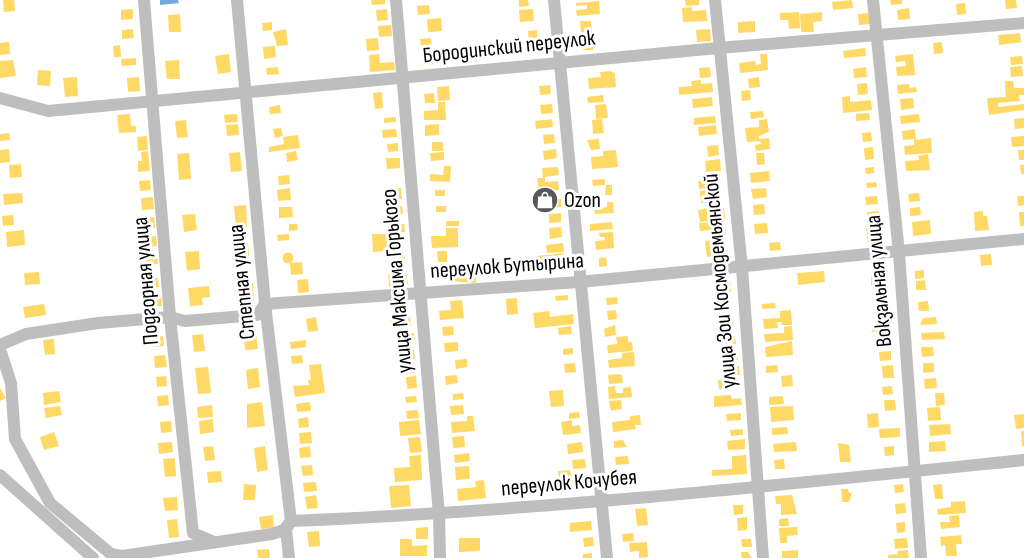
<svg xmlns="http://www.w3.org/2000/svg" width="1024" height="558" font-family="'Sofia Sans Condensed',sans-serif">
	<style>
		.homes { fill: #ffd966 }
		.schools { fill: #6fa8dc }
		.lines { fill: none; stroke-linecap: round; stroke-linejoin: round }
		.minor { stroke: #bebebe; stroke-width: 12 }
		.labels { text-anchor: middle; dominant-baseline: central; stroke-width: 6; stroke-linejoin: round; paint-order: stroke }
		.street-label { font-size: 22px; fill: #000; stroke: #fff }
		.poi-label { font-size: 22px; fill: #000; stroke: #fff; text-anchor: start }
	</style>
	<rect width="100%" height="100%" fill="#fff"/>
	<g class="homes">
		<path d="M3,0H14L15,11L4,12Z"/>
		<path d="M371,0H385V4L372,5Z"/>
		<path d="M519,0H528L529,6L519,7Z"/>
		<path d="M685,0H699V5L686,6Z"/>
		<path d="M852,0L853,8L833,10L832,2Z"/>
		<path d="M890,0H902V4L891,5Z"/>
		<path d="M1005,0H1016L1017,8L1006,9Z"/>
		<path d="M599,1L600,14L577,16L576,10L587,9V5L576,6V3Z"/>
		<path d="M965,3L966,14L957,15L956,4Z"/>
		<path d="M429,5L430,14L418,15L417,6Z"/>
		<path d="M692,7V11L706,10L707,21L683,22L682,8Z"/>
		<path d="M909,8L910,19L898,20L897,10Z"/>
		<path d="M133,9V19L121,20V10Z"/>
		<path d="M387,9L388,20L377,21L376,10Z"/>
		<path d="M533,9L534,21L520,22L519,10Z"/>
		<path d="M799,12L800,28L789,29L788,20H780V13Z"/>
		<path d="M822,12V21L813,22L814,32H801L800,14Z"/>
		<path d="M870,13L871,24L859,25L858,14Z"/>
		<path d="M180,14L181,32H169L168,15Z"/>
		<path d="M441,18L442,31L428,32L427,19Z"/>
		<path d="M580,21H591L592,32L581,33Z"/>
		<path d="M755,21V32L738,33V22Z"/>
		<path d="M272,22V30L263,31L262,23Z"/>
		<path d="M391,25L392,36L379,37L378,26Z"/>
		<path d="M133,29L134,38L122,39V30Z"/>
		<path d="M286,29L288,45L277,46L273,32Z"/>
		<path d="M710,29L711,41L697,42L696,30Z"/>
		<path d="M537,30L538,42L529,43L528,31Z"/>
		<path d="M1020,33L1021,42L999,45L998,35Z"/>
		<path d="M592,34L593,50H583L582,35Z"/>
		<path d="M378,38L379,50L367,51L366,39Z"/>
		<path d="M431,38L432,48H421L420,39Z"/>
		<path d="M9,42L10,54L0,55V43Z"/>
		<path d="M942,42L943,53L934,54L933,43Z"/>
		<path d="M120,45L121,57H114L113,46Z"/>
		<path d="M275,46L276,57L264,59L263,47Z"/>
		<path d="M495,46L496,57L486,58L485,47Z"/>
		<path d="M547,47V53L537,54V48Z"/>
		<path d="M865,48L866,56L844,58L843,51Z"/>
		<path d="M229,54L231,72L218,74L215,56Z"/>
		<path d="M379,54L380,63L394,62L395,70L370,72L369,55Z"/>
		<path d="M760,54H767L768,70L740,73L739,63L755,61L756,65L761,64Z"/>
		<path d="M913,54L915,75L897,76L896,67L906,66L905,61L896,62L895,56Z"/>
		<path d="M1022,56L1023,64L1011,65L1010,57Z"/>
		<path d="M136,58V65L122,66L121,59Z"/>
		<path d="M437,58V64L422,65V59Z"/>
		<path d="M13,60L16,76L0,78V61Z"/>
		<path d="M179,60L180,79H167L165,61Z"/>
		<path d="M1022,66L1023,76L1011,77L1010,67Z"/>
		<path d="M278,67L279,74L267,75L266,68Z"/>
		<path d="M710,67L711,77L700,78L699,68Z"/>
		<path d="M866,67L867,77L854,78L853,69Z"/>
		<path d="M38,70L51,71L50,86L37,85Z"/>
		<path d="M611,71L615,74L616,87L589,89L588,78L601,77L600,72Z"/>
		<path d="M77,77L78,96L65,97L63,78Z"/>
		<path d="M139,77L140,91L128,92L127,78Z"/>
		<path d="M759,77L760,87L749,88L748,79Z"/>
		<path d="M701,80V84L712,83L713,92L679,95V87L692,86L691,81Z"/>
		<path d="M1005,81H1013L1014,88H1024V95H1019L1020,101L998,103V107L1024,104V110L989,115L987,98L1006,97Z"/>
		<path d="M867,83L868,94L858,95L857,84Z"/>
		<path d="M909,84L910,88L916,87L917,92L898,94L897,85Z"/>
		<path d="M550,85L551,94L540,95L539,86Z"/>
		<path d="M449,86L450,100L438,101L437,87Z"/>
		<path d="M750,90L751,100L742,101L741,91Z"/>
		<path d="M382,92L383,108L375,109L373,93Z"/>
		<path d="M434,93L435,103H425L424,94Z"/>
		<path d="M603,95L604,102L588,103L587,97Z"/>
		<path d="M850,96V102L871,100L872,110L843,113L842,97Z"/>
		<path d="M712,97L713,106L693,108L692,99Z"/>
		<path d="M913,98L914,108L901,110L900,99Z"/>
		<path d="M438,102H445L446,120H424V111L438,110Z"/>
		<path d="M552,104L553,113L541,114L540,105Z"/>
		<path d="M606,104L608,118L596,119L595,105Z"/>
		<path d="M280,105L281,113L270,114L269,107Z"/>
		<path d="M763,111L764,117L751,119L750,112Z"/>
		<path d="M869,113L870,120L856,121V114Z"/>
		<path d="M130,114L131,126H136V132L119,133L117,115Z"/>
		<path d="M237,114L238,122L225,123L224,115Z"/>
		<path d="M919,114L920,122L901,124L900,116Z"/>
		<path d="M715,116L716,123L694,125V118Z"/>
		<path d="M396,117V122L384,123V118Z"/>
		<path d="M1024,118V128L1015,129L1014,119Z"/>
		<path d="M552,119L553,127L536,129L535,121Z"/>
		<path d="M602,119L604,133L593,134L592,120Z"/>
		<path d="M767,119L769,132L759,136V139L769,138L770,149L756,151L755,145L761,144L760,141L747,142L745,128L759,127V120Z"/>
		<path d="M186,120L188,137L177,138L175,121Z"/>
		<path d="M238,124L239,135L227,136L226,125Z"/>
		<path d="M439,124V135L425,136V125Z"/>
		<path d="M716,125L717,134L699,136L698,127Z"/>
		<path d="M281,128L283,136L275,138L273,129Z"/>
		<path d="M396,129L397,137L383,138L382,130Z"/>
		<path d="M915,129L916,140L931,138L932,153L905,155L904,146L914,145V139L903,140L902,131Z"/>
		<path d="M871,132L872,141L863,142L862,133Z"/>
		<path d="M9,133L10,140L0,141V134Z"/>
		<path d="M554,134L555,143L544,144L543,135Z"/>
		<path d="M298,135L300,148L269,152V147L284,144L283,137Z"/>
		<path d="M147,136L148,150L138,151L137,137Z"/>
		<path d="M1024,136V146L1012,147L1011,137Z"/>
		<path d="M599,139L600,149L591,150L587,140Z"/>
		<rect x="432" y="142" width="11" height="9"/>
		<path d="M398,143V151L388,152L387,144Z"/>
		<path d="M718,145L719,155L708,157L707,146Z"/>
		<path d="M873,147L874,159L865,160L864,148Z"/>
		<path d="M9,149L10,162L0,163V150Z"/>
		<path d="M556,149L557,158L544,160L543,151Z"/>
		<path d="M616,150L618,167L592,169L591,157L603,156V151Z"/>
		<path d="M1018,150H1024V160H1019Z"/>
		<path d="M148,151L150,171L138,172V161H142L141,152Z"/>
		<path d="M296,151L298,160L287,162L286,153Z"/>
		<path d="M240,152L242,171L231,172L229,153Z"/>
		<path d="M444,152V160L431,161L430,153Z"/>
		<path d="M189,153L191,179L179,180L177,154Z"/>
		<path d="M756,153H764L765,164L757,165Z"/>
		<path d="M928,154L930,170L906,171L905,161L919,160L918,156Z"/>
		<path d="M386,158H400V168L387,169Z"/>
		<path d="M720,159L721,171L706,172L705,161Z"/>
		<path d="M21,164L22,177L10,178L9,165Z"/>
		<path d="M1020,165H1024V174H1021Z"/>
		<path d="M444,166H451L450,182L430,181V174L443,175Z"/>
		<path d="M558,167L559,175L545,177V182L558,181L559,190L539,192L537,178H543L542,168Z"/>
		<path d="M874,167V173L866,174L865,168Z"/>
		<path d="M769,171L770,181L751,183L750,173Z"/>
		<path d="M289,175L290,184L279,185L278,176Z"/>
		<path d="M605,179V185L593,186L592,180Z"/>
		<path d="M719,179L720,186L699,189L698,181Z"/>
		<path d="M150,180L151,190L140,191L139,181Z"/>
		<path d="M876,182L877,187L867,188L866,183Z"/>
		<path d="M606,185H612V195H605Z"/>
		<path d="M290,188L291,200L278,201L277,190Z"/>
		<path d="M390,188H401L402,199L390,200Z"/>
		<path d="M766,188L767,197L753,199L751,189Z"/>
		<rect x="435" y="190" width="10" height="6"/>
		<path d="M715,190L716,202L701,203L700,191Z"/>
		<path d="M546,192L547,202L537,203L536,193Z"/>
		<path d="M22,193L23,203L4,205L3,194Z"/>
		<path d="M919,193L920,201L909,202L908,194Z"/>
		<path d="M877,196L878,204L866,205L865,197Z"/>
		<path d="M1017,196H1024V205L1018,206Z"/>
		<path d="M153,197L154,209L142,210L141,198Z"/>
		<path d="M561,199V207L549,208L548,200Z"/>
		<path d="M607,202H613L614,213L595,214L594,209L607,207Z"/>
		<path d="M764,204L765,214L754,215L753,205Z"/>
		<path d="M246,205L247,227L236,228L234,206Z"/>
		<path d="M402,206L403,214L392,215L391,207Z"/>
		<rect x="436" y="206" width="10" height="6"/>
		<path d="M279,207H292L293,217L279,218Z"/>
		<path d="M920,207L921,215L910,216V208Z"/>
		<path d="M710,208L711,215L717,214L716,209L724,208L725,219L700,222L698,210Z"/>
		<path d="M879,211L880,222L868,223L867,212Z"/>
		<path d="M983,211V216H987L989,230L975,231L974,212Z"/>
		<path d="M1019,212H1024V226H1020Z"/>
		<path d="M561,213V222L549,223V214Z"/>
		<path d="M195,214L197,230L184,232L182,215Z"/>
		<path d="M13,215L14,225L3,226L2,216Z"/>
		<path d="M154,217L155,228L143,229L142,218Z"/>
		<path d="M930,220L931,234L913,236L912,222Z"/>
		<rect x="446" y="221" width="13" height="5"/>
		<path d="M612,222L613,229L590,231V224Z"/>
		<path d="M716,222V228L725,227L726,234L709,236V230L700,231L699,223Z"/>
		<path d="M767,223L768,233L755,234L754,224Z"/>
		<path d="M289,224H297L298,230L289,231Z"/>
		<path d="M392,224H404L405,232L393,233Z"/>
		<path d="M561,227L562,237L550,239L549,228Z"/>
		<path d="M879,227L881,242L868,243L866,228Z"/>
		<path d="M446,228H458V247L432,248L431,236H446Z"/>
		<path d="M24,230L25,245L7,247L6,232Z"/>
		<path d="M613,232L614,248L596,250L595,241L605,240V237H600L599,233Z"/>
		<path d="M289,234V240L278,241L277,235Z"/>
		<path d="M372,234H388L389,251L373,252Z"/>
		<path d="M156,236L157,246L146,247L145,237Z"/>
		<path d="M716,240L718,256L707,257L705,241Z"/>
		<path d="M780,242L781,250L770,251L769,243Z"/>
		<path d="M248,243L250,264L238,265L236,244Z"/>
		<path d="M563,243L564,252L547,253L546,245Z"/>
		<path d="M199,251L200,269L187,271L185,252Z"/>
		<path d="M437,251H447V262H438Z"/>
		<circle cx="288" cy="258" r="5.5"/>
		<path d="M564,253L565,269L540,272L539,264H543V259L537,260V256Z"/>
		<path d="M157,254L158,264L139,266V256Z"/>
		<path d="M991,254L992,265L981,266L980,255Z"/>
		<path d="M391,257H405V267L391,268Z"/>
		<path d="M606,257L607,266L599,267V258Z"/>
		<path d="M302,262L303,274L291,275L290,263Z"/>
		<path d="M451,264L477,265L476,283L450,281Z"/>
		<path d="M924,270V278L915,279V271Z"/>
		<path d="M824,271L825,282L798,285L797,273Z"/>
		<path d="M39,272L40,284L25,285L24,273Z"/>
		<path d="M406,273L408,284L389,287L388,275Z"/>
		<path d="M883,276L884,284L871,285V277Z"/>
		<path d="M158,278L159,287L149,288L148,279Z"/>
		<path d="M308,279L309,292L298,293L297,280Z"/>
		<path d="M925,280L926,290H916V281Z"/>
		<path d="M719,281H730L731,292H720Z"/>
		<path d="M253,283L254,302L241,303L240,284Z"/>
		<path d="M209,286L210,297L202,298L203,305L190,306L188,288Z"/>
		<path d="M884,291V299L874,300L873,292Z"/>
		<path d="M161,294L162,306L150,307L149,295Z"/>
		<path d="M568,295V300L556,301L555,296Z"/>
		<path d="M617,297L618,304L607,305L606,298Z"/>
		<path d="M517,298L518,314L507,315L506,299Z"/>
		<path d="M462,300L464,318L440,320L439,311L451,310L450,301Z"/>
		<path d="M928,301L929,311H919L918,302Z"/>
		<path d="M775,303L776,308L762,309V304Z"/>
		<path d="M44,304L46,315L25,318L23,307Z"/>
		<path d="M875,304H885L886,313H875Z"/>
		<path d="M722,305H729L730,312L723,313Z"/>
		<path d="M616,310L617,319L608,320L607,311Z"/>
		<path d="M791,310L792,325H782L781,322H777L778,328L764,329L763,319L780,318V311Z"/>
		<path d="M549,311L550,317L573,314L574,324L535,328L533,313Z"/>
		<path d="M410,316L411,326L391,328L390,318Z"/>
		<path d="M316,317L318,331L308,332L306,319Z"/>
		<path d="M936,317L937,324L920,325L923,318Z"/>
		<path d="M733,320L734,328L723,329V321Z"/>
		<path d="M887,323L888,331L872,332V325Z"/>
		<path d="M615,325L616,335L605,337L604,329Z"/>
		<path d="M255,326L258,349L245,350L243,327Z"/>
		<path d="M453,326L454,335L443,336L442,327Z"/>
		<path d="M571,326L572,334L559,335L558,328Z"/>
		<path d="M792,326L793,340L765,342L764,334L784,333V327Z"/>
		<path d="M944,332L945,339L922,340L921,333Z"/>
		<path d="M414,333L415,341L403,342L402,335Z"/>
		<path d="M203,334L205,351L194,352L192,335Z"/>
		<path d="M163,336L164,346L153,347L152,337Z"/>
		<path d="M628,336V342H632L633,351L608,353L607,345L617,344L616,337Z"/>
		<path d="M725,336H735L736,344L725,345Z"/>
		<path d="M54,339L55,354L45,355L43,340Z"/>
		<path d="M306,340V347L291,349L290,342Z"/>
		<path d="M792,341L793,355L766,357L765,347Z"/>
		<path d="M890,341V348L878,349L877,342Z"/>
		<path d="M458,342V351L445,352L444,343Z"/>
		<path d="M921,347H933L934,356L922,357Z"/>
		<path d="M573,348V354L563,355V349Z"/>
		<path d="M414,349L415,359L403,360V350Z"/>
		<path d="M727,350H737L738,360H727Z"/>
		<path d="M891,351V360L880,361L879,352Z"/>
		<path d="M634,352L635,366L609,368L608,360L622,358V353Z"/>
		<path d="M165,355L167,367L155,368L154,356Z"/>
		<path d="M302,355L303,363L292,364L291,356Z"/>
		<path d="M467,359V367L456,369L455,360Z"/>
		<path d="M575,363L576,372L565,373L564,364Z"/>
		<path d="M923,363H934V372L923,373Z"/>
		<path d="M321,364L325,393L295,397L293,386L309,385L308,380H311L309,365Z"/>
		<path d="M414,364L415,373L402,374L401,365Z"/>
		<path d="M777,365L778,372L766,373V366Z"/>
		<path d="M893,365L894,378H883L882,366Z"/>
		<path d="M739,366L740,375L728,376L727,367Z"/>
		<path d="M208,367L211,393L198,394L195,368Z"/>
		<path d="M258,368L260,387L248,389L246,370Z"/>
		<path d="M618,374L622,375L623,383L609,384L608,375Z"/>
		<path d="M457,375L458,383L446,385L445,376Z"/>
		<path d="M792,375L793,386L782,387L781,376Z"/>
		<path d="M166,376L167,386L157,387L156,377Z"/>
		<path d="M416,376L417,388L407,389L406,377Z"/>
		<path d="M936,378L937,388L925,389L924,379Z"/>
		<path d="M728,379L729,389H719L718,380Z"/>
		<path d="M615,386L616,393H623V388L631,387L632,397L609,399L608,387Z"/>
		<path d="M892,386L893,394L883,395L882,387Z"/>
		<path d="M0,388L6,398L0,401Z"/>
		<path d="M563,390L564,406L551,407L549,391Z"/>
		<path d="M59,391L61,402L44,405L43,393Z"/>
		<path d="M463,393L464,399L453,400V394Z"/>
		<path d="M935,393H944L945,405L936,406Z"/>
		<path d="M168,395L169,405L158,406L157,396Z"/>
		<path d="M731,395L732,399L741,398L742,405L714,407V396Z"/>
		<path d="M416,396L417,402L406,403L405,397Z"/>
		<path d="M783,396L784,404L769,405V397Z"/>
		<path d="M621,400L622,409L611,411L609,401Z"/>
		<path d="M884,400H895L896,410L885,411Z"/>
		<path d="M262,402L265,426L247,428V404Z"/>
		<path d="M310,402L311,411L297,412L296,404Z"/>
		<path d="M212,405L213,417L198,418L197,407Z"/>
		<path d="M463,405L464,414L451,415L450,406Z"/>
		<path d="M60,406L62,415L46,418L44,408Z"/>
		<path d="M793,406L794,420L771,422L770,407Z"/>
		<path d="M940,407L941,420L928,421L927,408Z"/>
		<path d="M418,410L419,418L407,419L406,411Z"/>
		<path d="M579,412L580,418L569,419V413Z"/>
		<path d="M741,413V420L727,421L726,414Z"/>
		<path d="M878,413L879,427L868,428L867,414Z"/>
		<path d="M1024,414V428L1016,429L1014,415Z"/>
		<path d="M640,415L641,425H635L636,429L613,432L612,422L630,420V416Z"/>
		<path d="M467,416H473L475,431L452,433L451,422L467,421Z"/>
		<path d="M308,417L309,427L299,428L298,419Z"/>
		<path d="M213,419L214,432L200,434L199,421Z"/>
		<path d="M419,420L421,434L400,436L399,422Z"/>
		<path d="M572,420V426L580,425L581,433L563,435L561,422Z"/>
		<path d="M171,421L172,432L161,433L160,422Z"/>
		<path d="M950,424L951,434L930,436L929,425Z"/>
		<path d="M787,427L788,434L772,435V428Z"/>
		<path d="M900,428V437L880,438L879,429Z"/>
		<path d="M743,429V435L731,436L730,430Z"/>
		<path d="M1021,431H1024V446H1022Z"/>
		<path d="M54,432L59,446L44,450L40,437Z"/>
		<path d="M311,432L312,443L300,444L299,433Z"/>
		<path d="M464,436L465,447L453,448L452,437Z"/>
		<path d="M420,437L422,452L410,453L408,438Z"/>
		<path d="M745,439V449L728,450L727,441Z"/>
		<path d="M623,440L627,447L614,448V441Z"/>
		<path d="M945,441L946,451L929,452V442Z"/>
		<path d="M172,442L173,452L159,454L158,443Z"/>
		<path d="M582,442L583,452L568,454L567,444Z"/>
		<path d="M796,442L797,451L774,452L773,444Z"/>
		<path d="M838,443L849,445L851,462H840Z"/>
		<path d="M213,446L215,460L205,461L203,447Z"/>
		<path d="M265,446L268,470L257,472L254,448Z"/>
		<path d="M310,446L311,457L300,458L299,448Z"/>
		<path d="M894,446V455L885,456L884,447Z"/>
		<path d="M469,453L470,461L455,463L454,455Z"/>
		<path d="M421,455L422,480L395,482L394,468L410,467L409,456Z"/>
		<path d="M746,455L747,474L712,476V470L732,469V456Z"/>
		<path d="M628,456L629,464L616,465L615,457Z"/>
		<path d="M175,458L176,476L165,477L163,459Z"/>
		<path d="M585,459L586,468L573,469L572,460Z"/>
		<path d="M784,459L785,469H775L774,460Z"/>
		<path d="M312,465L313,475L303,476L301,466Z"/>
		<path d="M469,466L470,479L456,480L455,467Z"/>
		<path d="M570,470L571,475L586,474L587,484L560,483L558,471Z"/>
		<path d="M221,471L222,482L208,483L207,472Z"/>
		<path d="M484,480L486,498L458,501L457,489L476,487L475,481Z"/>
		<path d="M316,482L317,491L304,492L303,483Z"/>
		<path d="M244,484L256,485L255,500H243Z"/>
		<path d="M903,484L904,492L895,493L894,485Z"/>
		<path d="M942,484L943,499H935L933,485Z"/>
		<path d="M409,485L411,506L391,508L389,486Z"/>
		<path d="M841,489H848L849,493H852L849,502H842Z"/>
		<path d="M316,495L318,508L307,509L305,497Z"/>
		<path d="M792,495L797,514L781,515V504H776L775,496Z"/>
		<path d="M177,497L178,510L165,511L163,498Z"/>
		<path d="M965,501L966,513L938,515L937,509L951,507V502Z"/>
		<path d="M905,503L906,513L896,514L895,504Z"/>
		<path d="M733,505H743V514L734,515Z"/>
		<path d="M646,508L648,525L637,526L635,509Z"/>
		<path d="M273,515L274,528L261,529L259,517Z"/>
		<path d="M959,515L960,527L941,529L940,522H950L949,516Z"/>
		<path d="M747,517V530L738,531L737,518Z"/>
		<path d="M788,518L789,526H779V519Z"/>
		<path d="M177,519L179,537L169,538L167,520Z"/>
		<path d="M591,521L592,530L570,532V523Z"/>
		<path d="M905,522V532L897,533L896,523Z"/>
		<path d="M428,527V539H416V528Z"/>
		<path d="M797,527L798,535L787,536V543H780L779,528Z"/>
		<path d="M319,531L320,546L309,547L307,532Z"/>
		<path d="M633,533L634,541L623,542L622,534Z"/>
		<path d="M961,535L962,544H956L957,556H946L945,545L941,546L940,537Z"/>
		<path d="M593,537L594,546L584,547L583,538Z"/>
		<path d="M459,538H480V551L459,552Z"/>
		<path d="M907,538L908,548L895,549L894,539Z"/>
		<path d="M400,539H412V546L427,545V556H400Z"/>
		<path d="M741,539H751L752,547H742Z"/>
		<path d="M647,542L648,557L639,558V551L630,552L629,543Z"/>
		<path d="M269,549L270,558H258L257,550Z"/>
		<path d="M798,550V558H782V551Z"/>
		<path d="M908,550L909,558H888V555L898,554L897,551Z"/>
		<path d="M741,552H748L752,558H742Z"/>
		<path d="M592,553V558H583V554Z"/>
	</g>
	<path class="schools" d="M160,0H178L179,3L160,5Z"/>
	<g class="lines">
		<g class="minor">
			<path d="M144,0L170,317L193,533L214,542"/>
			<path d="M237,0L265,304L291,521L286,529L289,558"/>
			<path d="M396,0L439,515L440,558"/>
			<path d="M554,0L607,558"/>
			<path d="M715,0L742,268L763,558"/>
			<path d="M873,0L899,253L921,558"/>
			<path d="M0,98L48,111L718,48L1024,23"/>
			<path d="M0,345L26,334L98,323L170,317L185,321L257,315L265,304L579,282L1024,239"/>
			<path d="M0,349L11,383L15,439L50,503L111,554L122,556L272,534L284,530L291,521C536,511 780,485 1024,460"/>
			<path d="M0,475L93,558"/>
		</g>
	</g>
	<defs>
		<symbol id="shop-disc" viewBox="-11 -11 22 22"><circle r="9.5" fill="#595959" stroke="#fff"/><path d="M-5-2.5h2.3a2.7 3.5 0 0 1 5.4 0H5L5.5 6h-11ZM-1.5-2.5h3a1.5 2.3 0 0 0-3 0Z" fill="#fff"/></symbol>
	</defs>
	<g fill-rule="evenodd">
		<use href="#shop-disc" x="530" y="185" width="30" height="30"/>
	</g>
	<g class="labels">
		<g class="street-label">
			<text transform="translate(509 47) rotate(-6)">Бородинский переулок</text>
			<text transform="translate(507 266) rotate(-4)">переулок Бутырина</text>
			<text transform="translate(146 281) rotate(-95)">Подгорная улица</text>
			<text transform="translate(397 281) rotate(-95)">улица Максима Горького</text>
			<text transform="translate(720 281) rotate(-95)">улица Зои Космодемьянской</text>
			<text transform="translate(879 281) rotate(-95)">Вокзальная улица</text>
			<text transform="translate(242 282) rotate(-96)">Степная улица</text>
			<text transform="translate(569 483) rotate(-5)">переулок Кочубея</text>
		</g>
		<g class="poi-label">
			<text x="564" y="200">Ozon</text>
		</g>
	</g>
</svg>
